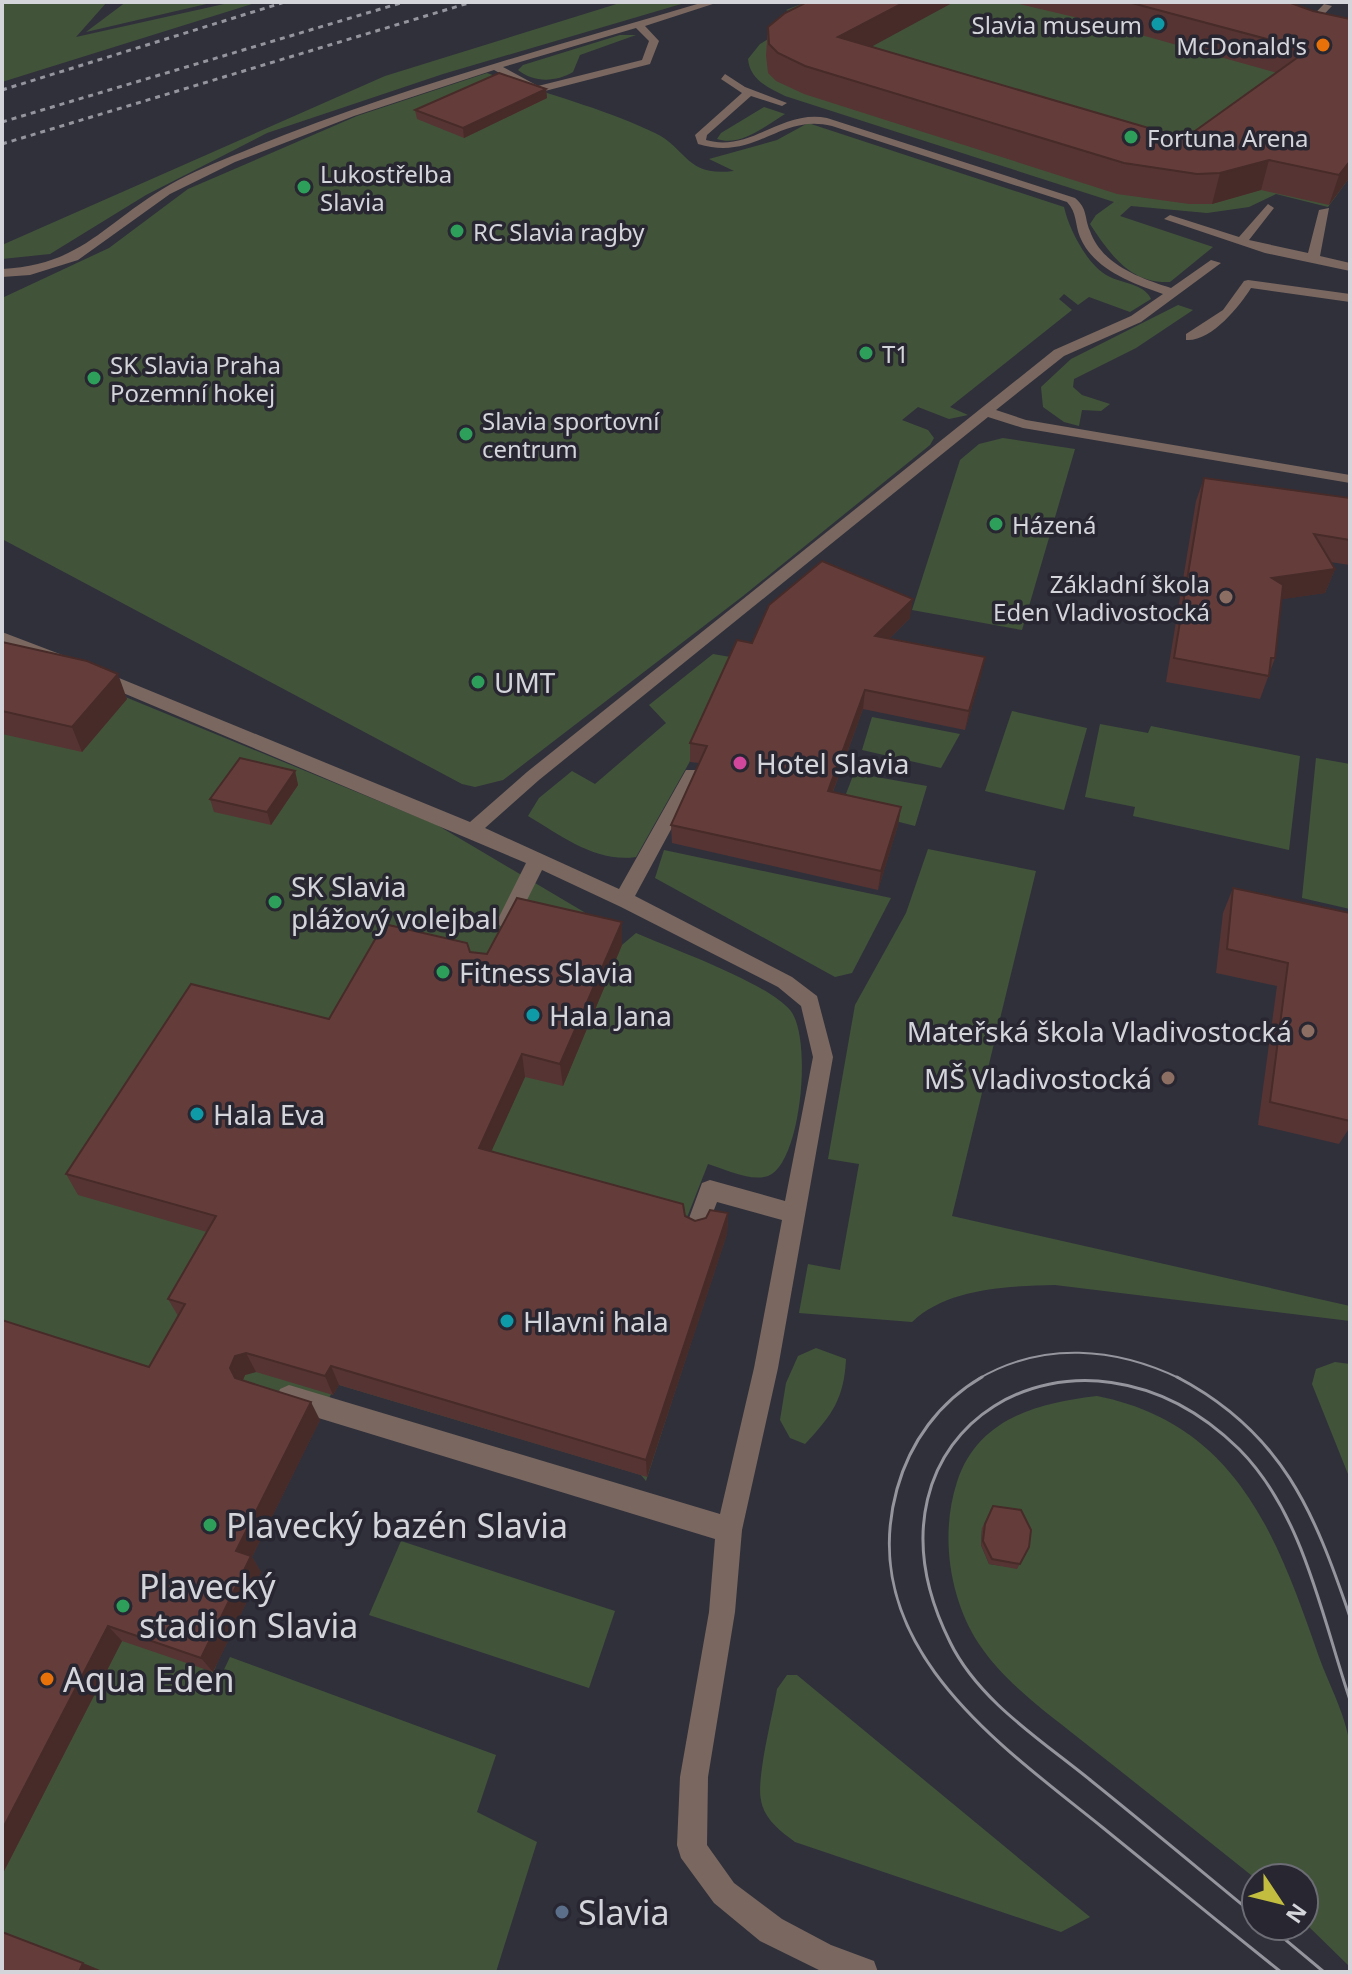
<svg xmlns="http://www.w3.org/2000/svg" width="1352" height="1974" font-family="'Noto Sans',sans-serif">
	<style>
		.green { fill: #415439; fill-rule: evenodd }
		.lines { fill: none; stroke-linecap: round; stroke-linejoin: round }
		.minor { fill: #7a6860; fill-rule: evenodd }
		.tram-far1 { stroke: #95959e; stroke-width: 2 }
		.tram { stroke: #95959e; stroke-width: 3 }
		.rail { stroke: #95959e; stroke-width: 3; stroke-dasharray: 5 5; stroke-linecap: butt }
		.wall { fill: #563433 }
		.shaded-wall { fill: #462b29 }
		.building { fill: #643d3b; stroke: #462b29; stroke-width: 2 }
		.culture-dot { fill: #0f9aa8; stroke: #272631; stroke-width: 3 }
		.food-dot { fill: #e8710a; stroke: #272631; stroke-width: 3 }
		.leisure-dot { fill: #2e9e5b; stroke: #272631; stroke-width: 3 }
		.education-dot { fill: #8d6e63; stroke: #272631; stroke-width: 3 }
		.hotel-dot { fill: #d1479c; stroke: #272631; stroke-width: 3 }
		.service-dot { fill: #5c6f8a; stroke: #272631; stroke-width: 3 }
		.labels { text-anchor: middle; dominant-baseline: central; stroke-width: 7; stroke-linejoin: round; paint-order: stroke }
		.far-poi-label { font-size: 24px; fill: #d4d4db; stroke: #272631; text-anchor: start }
		.poi-label { font-size: 28px; fill: #d4d4db; stroke: #272631; text-anchor: start }
		.near-poi-label { font-size: 34px; fill: #d4d4db; stroke: #272631; text-anchor: start }
	</style>
	<rect width="100%" height="100%" fill="#30303b"/>
	<g class="green">
		<path d="M2,2H107L76,37L233,2H258L2,82Z"/>
		<path d="M126,2H215L86,32Z"/>
		<path d="M623,2H688L443,74L267,133L146,195L50,254L2,259V245L385,76Z"/>
		<path d="M806,2H1179L1252,22L1350,177L1328,207L1276,194L1249,207L1207,213L1131,206L1120,216L1213,247L1170,282C1130,284 1110,254 1090,224L1096,215L1114,202L785,96C769,88 750,80 748,59L760,44L804,18L786,10Z"/>
		<path d="M620,35H636L580,55L573,72C556,82 534,83 518,70L523,65Z"/>
		<path d="M487,73C540,92 606,109 655,133C688,149 685,177 734,171L709,159L777,140L808,123L1064,207C1069,229 1087,265 1108,276C1121,283 1145,284 1151,299L1130,312L1089,297L1078,305L1064,294L1059,299L1072,310L950,407L968,415L949,419L918,407L902,420L928,430L934,438L930,445L743,596L503,780L475,787L462,784L2,539V298L109,248L188,189L357,116Z"/>
		<path d="M764,107L785,114C765,126 741,147 717,139L721,133Z"/>
		<path d="M1178,305L1193,310L1136,348L1074,379L1073,387L1082,395L1110,404L1101,411L1082,410L1079,426L1064,422L1043,407L1041,387L1071,359Z"/>
		<path d="M1003,438L1075,449L1022,630L912,610L960,460L979,444Z"/>
		<path d="M713,654L736,658L689,763L636,857C596,863 562,836 528,816L539,798L572,771L595,784L666,723L649,705Z"/>
		<path d="M2,665L101,687L437,825L584,912L622,945L636,933C674,950 764,981 790,1010C813,1037 801,1164 768,1176C751,1182 724,1169 708,1164L684,1225L710,1283L646,1481L641,1475L336,1384L247,1566L214,1672L221,1676L230,1657L496,1755L477,1812L537,1842L496,1972H2Z"/>
		<path d="M1012,711L1087,728L1064,810L985,791Z"/>
		<path d="M872,717L960,734L941,768L862,750Z"/>
		<path d="M1100,724L1148,733L1151,726L1300,756L1289,850L1133,816L1135,807L1085,797Z"/>
		<path d="M1316,758L1350,764V909L1302,898Z"/>
		<path d="M854,773L927,786L915,826L841,807Z"/>
		<path d="M928,849L1036,871L952,1216L1350,1306V1321L1055,1285C1009,1286 947,1288 912,1322L799,1313L808,1264L840,1270L859,1164L828,1159L855,1005L906,913Z"/>
		<path d="M664,850L891,898L852,973L835,977L655,878Z"/>
		<path d="M816,1348L846,1359C844,1399 832,1415 805,1444L790,1438L780,1420L786,1383L798,1356Z"/>
		<path d="M1335,1362L1350,1364V1479L1312,1384L1316,1369Z"/>
		<path d="M1097,1396C1237,1424 1277,1536 1319,1657C1329,1685 1348,1719 1350,1749C1352,1821 1350,1895 1350,1967L1304,1922V1878L1256,1879C1201,1835 1146,1791 1090,1747C1052,1716 1007,1686 979,1644C949,1598 940,1534 957,1482C978,1418 1038,1403 1097,1396ZM982,1528L1029,1534L1027,1552L1017,1568L989,1564L981,1545Z"/>
		<path d="M401,1541L615,1611L589,1688L369,1615Z"/>
		<path d="M787,1675H797L1090,1917L1061,1932L795,1842C780,1831 764,1819 761,1800C756,1779 773,1714 777,1689Z"/>
	</g>
	<g class="lines">
		<g class="minor">
			<path d="M704,2H719L645,26L659,41L650,64L537,93L494,70L354,116L235,162L170,194L78,260L30,275L2,277V269C79,265 101,227 161,190C183,176 208,166 232,156C385,92 545,49 704,2ZM636,28L649,41L642,60L538,86L503,67Z"/>
			<path d="M1324,4L1332,6L1310,29L1350,42V48L1306,36L1300,29Z"/>
			<path d="M725,74L745,87L787,103L782,106L751,96L707,135L706,140C750,153 782,109 827,118L1075,198C1088,209 1084,217 1090,231C1102,265 1140,278 1171,288L1211,260L1221,263L1141,322L1064,356L996,410L1026,420L1350,475V483L1023,428L988,417L539,780L485,828L619,889L686,770H698L701,774L635,896L792,977L817,996L833,1057L778,1368L742,1530L735,1612L708,1777L707,1845L734,1883L782,1919L831,1945L874,1961L878,1972H823L760,1941L714,1903L681,1858L677,1845L680,1777L709,1612L715,1539L289,1409L280,1405L277,1397L280,1389L289,1385L720,1514L754,1368L782,1220L717,1202L704,1236L696,1239L688,1236L685,1229L702,1183L710,1180L785,1201L813,1057L801,1006L778,987L621,907L542,870L514,926H500L497,921L526,863L90,679L88,675L96,670L102,671L470,822L527,772L1054,350L1131,316L1163,294C1132,283 1094,270 1080,237C1075,225 1077,212 1067,202L832,126C779,113 756,162 698,144L695,135L742,93L721,79Z"/>
			<path d="M1268,204L1274,208L1249,240L1308,253L1319,210L1329,208L1320,256L1350,263V271L1265,253L1164,219L1170,215L1239,237Z"/>
			<path d="M1248,280L1350,294V302L1251,288C1239,307 1211,342 1186,340V334L1223,310L1244,281Z"/>
			<path d="M2,632L65,656L67,660L59,665L2,643Z"/>
		</g>
		<path class="tram-far1" d="M978,1379C1043,1341 1115,1347 1181,1379"/>
		<g class="tram">
			<path d="M982,1377C939,1402 910,1442 897,1489C854,1645 999,1744 1102,1827C1162,1876 1221,1924 1281,1972"/>
			<path d="M1177,1377C1282,1432 1314,1511 1350,1617"/>
			<path d="M1256,1916C1200,1870 1145,1824 1089,1779C1041,1740 978,1700 950,1642C843,1428 1079,1291 1239,1449C1303,1513 1322,1617 1350,1700"/>
			<path d="M1269,1926L1324,1972"/>
		</g>
		<g class="rail">
			<path d="M2,90L285,2"/>
			<path d="M2,122L404,2"/>
			<path d="M2,144L472,2"/>
		</g>
	</g>
	<g class="wall">
		<path d="M1011,2H1288L1313,11L1350,177L1329,205L1261,190L1212,204H1189L1117,194L804,94L776,81L768,73L766,55L768,27L871,47L1169,134L1188,136L1277,73L1091,21Z"/>
		<path d="M546,89L547,98L464,138L417,119L415,110Z"/>
		<path d="M1204,478L1350,498V565L1330,562L1335,569L1325,593L1282,599L1275,658L1260,699L1166,682L1196,501Z"/>
		<path d="M910,618L889,639L981,676L965,730L863,709L833,792L901,807L898,825L878,890L672,843L671,825L699,763L690,762V743L752,643Z"/>
		<path d="M2,642L127,699L82,752L2,734Z"/>
		<path d="M295,771L298,785L271,825L214,812L210,799Z"/>
		<path d="M1233,888L1350,913V1127L1339,1144L1258,1125L1277,986L1216,973L1223,913Z"/>
		<path d="M622,922V945L563,1086L525,1077L491,1151L685,1216L695,1221L728,1213L727,1234L647,1477L339,1385L333,1395L256,1372L245,1375L243,1380L320,1420L252,1557L261,1572L213,1672L122,1641L2,1875V1320L149,1367L178,1316L168,1299L207,1232L78,1195L66,1174L329,1019L470,952L487,954Z"/>
		<path d="M993,1506L1029,1547L1017,1569L989,1564L981,1545L982,1528Z"/>
	</g>
	<g class="shaded-wall">
		<path d="M905,2H954L836,66L838,37Z"/>
		<path d="M546,89L547,98L464,138L463,128Z"/>
		<path d="M1269,160L1261,190L1212,204L1220,173Z"/>
		<path d="M1350,161V177L1329,205L1339,175Z"/>
		<path d="M1335,569L1325,593L1263,602L1272,578Z"/>
		<path d="M913,599L910,618L873,655L875,636Z"/>
		<path d="M985,657L981,676L965,730L969,711Z"/>
		<path d="M118,674L127,699L82,752L72,727Z"/>
		<path d="M865,690L863,709L826,810L828,791Z"/>
		<path d="M295,771L298,785L271,825L267,812Z"/>
		<path d="M901,807L898,825L878,890L881,871Z"/>
		<path d="M622,922V945L563,1086L560,1064Z"/>
		<path d="M522,1054L525,1077L483,1170L479,1148Z"/>
		<path d="M728,1213L727,1234L647,1477L646,1460Z"/>
		<path d="M246,1353L256,1372L245,1375L240,1387L230,1368L235,1356Z"/>
		<path d="M331,1366L339,1385L333,1395L325,1376Z"/>
		<path d="M311,1402L320,1420L252,1557L261,1572L213,1672L201,1658L236,1551Z"/>
		<path d="M108,1626L122,1641L2,1875V1830Z"/>
		<path d="M83,1963L100,1970L99,1972H79Z"/>
	</g>
	<g class="building">
		<path d="M807,2H905L838,37L1169,134L1188,136L1308,50L1128,2H1288L1313,11L1350,19V161L1339,175L1269,160L1220,173L1197,174L1124,163L805,66L778,53L769,44L768,27L785,13Z"/>
		<path d="M499,73L546,89L463,128L415,110Z"/>
		<path d="M1204,478L1350,498V540L1314,534L1335,569L1272,578L1283,585L1275,658H1271L1269,676L1174,658Z"/>
		<path d="M822,561L913,599L875,636L985,657L969,711L865,690L828,791L901,807L881,871L671,825L707,746L690,743L737,640L752,643L769,605Z"/>
		<path d="M2,642L87,661L118,674L72,727L2,711Z"/>
		<path d="M240,758L295,771L267,812L210,799Z"/>
		<path d="M1233,888L1350,913V1121L1270,1102L1288,963L1227,949Z"/>
		<path d="M517,898L622,922L560,1064L522,1054L479,1148L683,1204L685,1216L695,1221L706,1218L710,1210L728,1213L646,1460L331,1366L325,1376L246,1353L235,1356L230,1368L235,1378L311,1402L236,1551L251,1556L201,1658L108,1626L2,1830V1320L149,1367L185,1304L168,1299L216,1216L66,1174L191,984L329,1019L384,924L467,943L470,952L487,954Z"/>
		<path d="M993,1506L1021,1510L1031,1530L1029,1547L1020,1564L992,1559L983,1541L985,1524Z"/>
		<path d="M2,1932L83,1963L79,1972H2Z"/>
	</g>
	<g class="culture-dot">
		<circle cx="1158" cy="24" r="8"/>
		<circle cx="533" cy="1015" r="8"/>
		<circle cx="197" cy="1114" r="8"/>
		<circle cx="507" cy="1321" r="8"/>
	</g>
	<g class="food-dot">
		<circle cx="1323" cy="45" r="8"/>
		<circle cx="47" cy="1679" r="8"/>
	</g>
	<g class="leisure-dot">
		<circle cx="1131" cy="137" r="8"/>
		<circle cx="304" cy="187" r="8"/>
		<circle cx="457" cy="231" r="8"/>
		<circle cx="866" cy="353" r="8"/>
		<circle cx="94" cy="378" r="8"/>
		<circle cx="466" cy="434" r="8"/>
		<circle cx="996" cy="524" r="8"/>
		<circle cx="478" cy="682" r="8"/>
		<circle cx="275" cy="902" r="8"/>
		<circle cx="443" cy="972" r="8"/>
		<circle cx="210" cy="1525" r="8"/>
		<circle cx="123" cy="1606" r="8"/>
	</g>
	<g class="education-dot">
		<circle cx="1226" cy="597" r="8"/>
		<circle cx="1308" cy="1031" r="8"/>
		<circle cx="1168" cy="1078" r="8"/>
	</g>
	<circle class="hotel-dot" cx="740" cy="763" r="8"/>
	<circle class="service-dot" cx="562" cy="1912" r="8"/>
	<g class="labels">
		<g class="far-poi-label">
			<text x="1142" y="24" text-anchor="end">Slavia museum</text>
			<text x="1307" y="45" text-anchor="end">McDonald's</text>
			<text x="1147" y="137">Fortuna Arena</text>
			<text x="320" y="173">Lukostřelba<tspan x="320" dy="28">Slavia</tspan></text>
			<text x="473" y="231">RC Slavia ragby</text>
			<text x="882" y="353">T1</text>
			<text x="110" y="364">SK Slavia Praha<tspan x="110" dy="28">Pozemní hokej</tspan></text>
			<text x="482" y="420">Slavia sportovní<tspan x="482" dy="28">centrum</tspan></text>
			<text x="1012" y="524">Házená</text>
			<text x="1210" y="583" text-anchor="end">Základní škola<tspan x="1210" dy="28">Eden Vladivostocká</tspan></text>
		</g>
		<g class="poi-label">
			<text x="494" y="682">UMT</text>
			<text x="756" y="763">Hotel Slavia</text>
			<text x="291" y="886">SK Slavia<tspan x="291" dy="32">plážový volejbal</tspan></text>
			<text x="459" y="972">Fitness Slavia</text>
			<text x="549" y="1015">Hala Jana</text>
			<text x="1292" y="1031" text-anchor="end">Mateřská škola Vladivostocká</text>
			<text x="1152" y="1078" text-anchor="end">MŠ Vladivostocká</text>
			<text x="213" y="1114">Hala Eva</text>
			<text x="523" y="1321">Hlavni hala</text>
		</g>
		<g class="near-poi-label">
			<text x="226" y="1525">Plavecký bazén Slavia</text>
			<text x="139" y="1586">Plavecký<tspan x="139" dy="39">stadion Slavia</tspan></text>
			<text x="63" y="1679">Aqua Eden</text>
			<text x="578" y="1912">Slavia</text>
		</g>
	</g>
	<rect width="1352" height="1974" fill="none" stroke="#d4d4db" stroke-width="8"/>
	<g transform="translate(1280 1902) rotate(125)"><circle r="38" fill="#272631" stroke="#6c6c75" stroke-width="2"/>
	<path d="M0-6L14 30L0 20L-14 30Z" fill="#c2bd3f"/>
	<text y="-12" font-size="22" font-weight="bold" text-anchor="middle" fill="#d4d4db">N</text>
	</g>
</svg>
